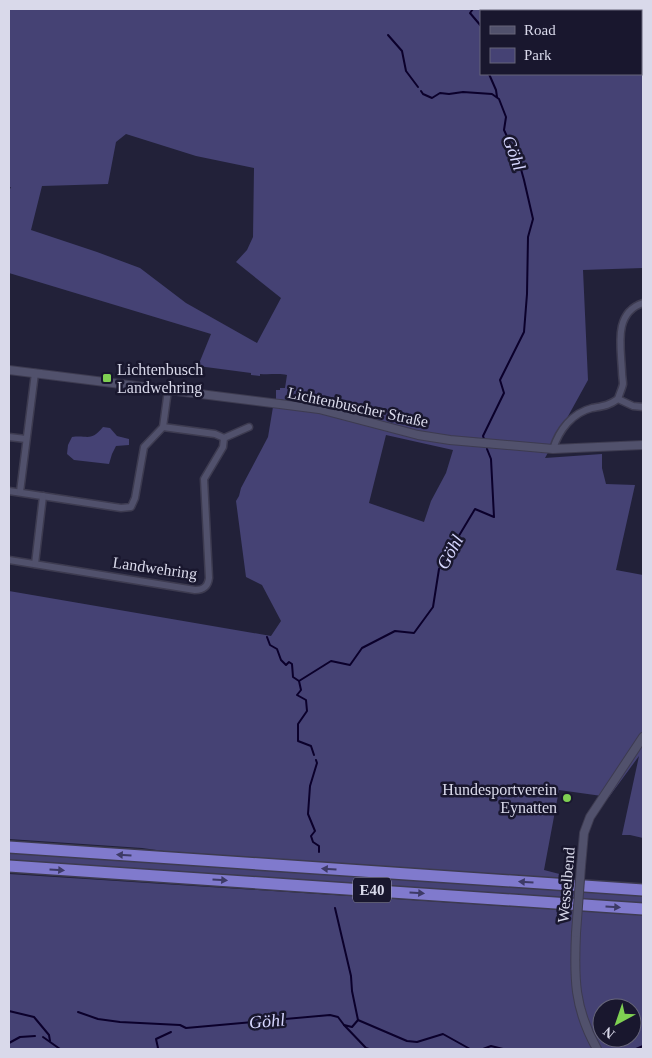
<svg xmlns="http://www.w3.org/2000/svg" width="652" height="1058" font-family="Georgia,serif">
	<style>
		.green { fill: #454274; fill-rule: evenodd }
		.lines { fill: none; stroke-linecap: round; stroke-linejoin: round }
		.stream { stroke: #0b002b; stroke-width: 2 }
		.minor-casing { stroke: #3d3b50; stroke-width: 9 }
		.tertiary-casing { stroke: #3d3b50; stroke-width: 10 }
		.motorway-casing { stroke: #3d3b50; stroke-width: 14 }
		.minor { stroke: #51516c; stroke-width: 6 }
		.tertiary { stroke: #51516c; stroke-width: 8 }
		.motorway { stroke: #807acd; stroke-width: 11 }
		.tertiary-bridge-casing { stroke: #3d3b50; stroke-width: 10; stroke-linecap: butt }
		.tertiary-bridge { stroke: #51516c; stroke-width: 8 }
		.oneway { fill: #3d3a66 }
		.poi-dot { fill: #7fd052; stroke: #19172e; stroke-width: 2 }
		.labels { text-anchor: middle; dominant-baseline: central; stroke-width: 5; stroke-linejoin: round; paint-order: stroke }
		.shield { fill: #19172e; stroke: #9f9fb2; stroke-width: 1 }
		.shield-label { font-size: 15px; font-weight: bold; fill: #d9d9ea }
		.poi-label { font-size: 16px; fill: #d9d9ea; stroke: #19172e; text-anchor: start }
		.street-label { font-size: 16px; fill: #d9d9ea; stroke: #19172e }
		.water-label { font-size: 18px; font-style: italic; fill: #d6d6fe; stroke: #19172e }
	</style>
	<rect width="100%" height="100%" fill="#222139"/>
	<g class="green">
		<path d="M9,9H643V268L583,270L588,380L545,458L602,454V468L606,484L635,485L616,570L643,575V838L630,835H622L639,756L609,797L559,790L544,870L575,878V879L178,853L142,848L9,839V591L271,636L281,621L262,585L246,577L236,501L239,496L241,488L268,437L273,407L285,409L286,400L276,399V390H280V388H285L287,375C279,373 270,375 260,374V376L251,375V373L198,366L211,334L9,273V191L11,187H9ZM481,11H641V74H481ZM126,134L196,156L254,168L253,237L247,250L236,262L281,298L257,343L186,303L140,268L97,252L31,230L42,186L108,184L116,142ZM386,435L453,450L446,473L431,501L424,522L369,503Z"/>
		<path d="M103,427L110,428L117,436L129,439V445L116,446L112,454L109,464L74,460L67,454L68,445L72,437C89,435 90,442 103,427Z"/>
		<path d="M9,850L643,893V905L9,863Z"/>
		<path d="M9,874L643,915V1049H9ZM602,1008H632V1038H602Z"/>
	</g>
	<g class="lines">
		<g class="stream">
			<path d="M473,9L470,13L481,26"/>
			<path d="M388,35L402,51L406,71L418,87"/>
			<path d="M489,74L496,90L497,97"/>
			<path d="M421,91L423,94L432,98L440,93L449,94L463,92L492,94L499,99L506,117L504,130L519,162L524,180L533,219L528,237L527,294L524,332L500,380L504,393L483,436L484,439"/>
			<path d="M267,637L270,645L277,649L281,660L286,665L289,662L292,664L293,677L299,681"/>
			<path d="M314,755L311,746L298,741V724L307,711L306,700L297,695L301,690L299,681L331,661L350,665L362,648L395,631L414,633L433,607L439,569L475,509L494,517L491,459L487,449"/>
			<path d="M316,760L317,763L310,786L308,814L315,831L311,836L313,842L319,846V852"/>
			<path d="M335,908L351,976L352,991L358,1020"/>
			<path d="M9,1011L34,1017L49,1035L50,1041"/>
			<path d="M78,1012L98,1019L120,1022L180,1025L186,1028L330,1015L338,1017L344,1025L352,1027L358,1020"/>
			<path d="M358,1020L407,1041L417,1042L443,1034L470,1049"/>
			<path d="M344,1025L366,1048L369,1049"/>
			<path d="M43,1037L60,1049"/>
			<path d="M9,1043L20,1037L35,1036"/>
			<path d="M157,1049L158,1048L156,1039L171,1032"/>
			<path d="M483,1049L491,1046L503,1049"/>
			<path d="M636,1049L643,1046"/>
		</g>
		<defs>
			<g id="minor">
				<path d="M618,399C619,395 622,389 623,384C623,381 622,376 622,372C621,347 613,313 643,303"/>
				<path d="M163,427L215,434L224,438L249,427"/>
				<path d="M9,437L26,439"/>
				<path d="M553,449C559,430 572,413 592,408C603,406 608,406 618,399L633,406L643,407"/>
				<path d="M9,491L121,508L131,507L135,498L144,447L163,427L168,390"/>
				<path d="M20,492L35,373"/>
				<path d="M9,560L195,590C204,590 208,586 209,578L204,479L223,447L224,438"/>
				<path d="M35,564L43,496"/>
			</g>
			<g id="tertiary">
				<path d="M9,370L319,409L418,435L450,440L553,449L643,445"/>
				<path d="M581,866L584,833L590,817L643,737"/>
				<path d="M576,933C574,978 574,1008 597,1049"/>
			</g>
			<g id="motorway">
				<path d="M9,847L643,890"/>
				<path d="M9,866L643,909"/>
			</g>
		</defs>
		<use href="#minor" class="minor-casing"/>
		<use href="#tertiary" class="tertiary-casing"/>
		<use href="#motorway" class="motorway-casing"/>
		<use href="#minor" class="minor"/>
		<use href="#tertiary" class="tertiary"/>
		<use href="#motorway" class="motorway"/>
		<defs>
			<path id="tertiary-bridge" d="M576,933L581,866"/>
		</defs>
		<use href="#tertiary-bridge" class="tertiary-bridge-casing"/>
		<use href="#tertiary-bridge" class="tertiary-bridge"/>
	</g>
	<defs><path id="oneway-solid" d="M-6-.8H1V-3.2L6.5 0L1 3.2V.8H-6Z" transform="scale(1.25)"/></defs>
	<g class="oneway">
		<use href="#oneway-solid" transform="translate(124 855) rotate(-176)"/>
		<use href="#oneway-solid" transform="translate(329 869) rotate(-176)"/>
		<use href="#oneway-solid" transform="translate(57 870) rotate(4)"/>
		<use href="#oneway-solid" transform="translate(220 880) rotate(4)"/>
		<use href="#oneway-solid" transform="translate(526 882) rotate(-176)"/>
		<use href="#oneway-solid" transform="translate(417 893) rotate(4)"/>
		<use href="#oneway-solid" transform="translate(613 907) rotate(4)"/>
	</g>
	<g class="poi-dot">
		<rect x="102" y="373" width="10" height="10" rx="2.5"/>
		<circle cx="567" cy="798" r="5"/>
	</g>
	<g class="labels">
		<rect class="shield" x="353" y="877.5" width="38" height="25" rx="4"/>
		<g class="shield-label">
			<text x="372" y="890">E40</text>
		</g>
		<g class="poi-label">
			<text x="117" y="369">Lichtenbusch<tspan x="117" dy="18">Landwehring</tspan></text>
			<text x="557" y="789" text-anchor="end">Hundesportverein<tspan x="557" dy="18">Eynatten</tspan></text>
		</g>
		<g class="street-label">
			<text transform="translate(358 407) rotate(12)">Lichtenbuscher Straße</text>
			<text transform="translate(155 568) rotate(8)">Landwehring</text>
			<text transform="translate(566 885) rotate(-85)">Wesselbend</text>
		</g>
		<g class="water-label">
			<text transform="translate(514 153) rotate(70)">Göhl</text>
			<text transform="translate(450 552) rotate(-61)">Göhl</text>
			<text transform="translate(267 1021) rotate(-5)">Göhl</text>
		</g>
	</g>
	<rect width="652" height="1058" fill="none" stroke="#d9d9ea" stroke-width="20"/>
	<rect x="480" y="10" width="162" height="65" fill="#19172e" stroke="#666579"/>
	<rect x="490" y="26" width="25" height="8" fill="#51516c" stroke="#666579"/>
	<text x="524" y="35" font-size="15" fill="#d9d9ea">Road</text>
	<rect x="490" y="48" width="25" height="15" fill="#454274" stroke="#666579"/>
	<text x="524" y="60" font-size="15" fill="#d9d9ea">Park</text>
	<g transform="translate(617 1023) rotate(220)"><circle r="24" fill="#19172e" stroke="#666579"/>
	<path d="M0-4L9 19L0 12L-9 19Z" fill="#7fd052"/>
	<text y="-8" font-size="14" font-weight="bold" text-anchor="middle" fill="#d9d9ea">N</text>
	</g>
</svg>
